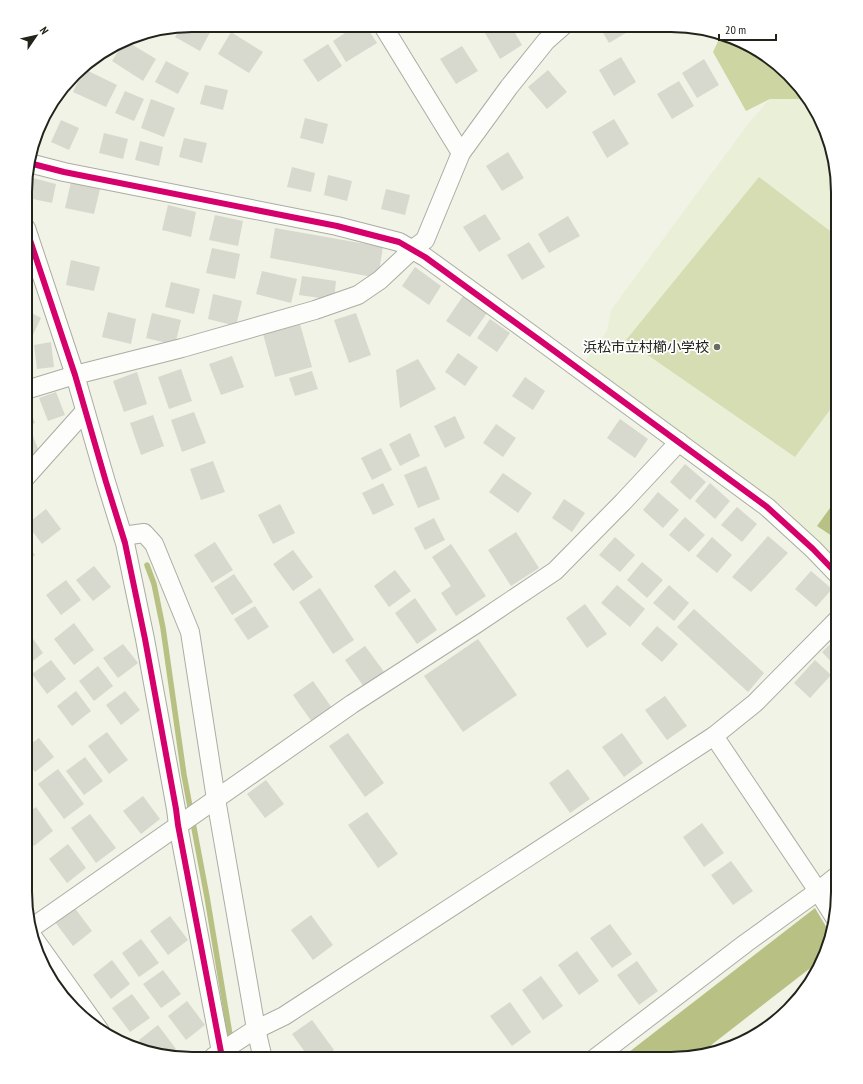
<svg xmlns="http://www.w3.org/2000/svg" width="863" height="1084" font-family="'PT Sans Narrow','Noto Sans JP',sans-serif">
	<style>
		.built { fill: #eaefd8 }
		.green { fill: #d6ddb2 }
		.forest { fill: #cdd5a2 }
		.water { fill: #b8c183 }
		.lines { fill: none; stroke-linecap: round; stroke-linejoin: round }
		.stream { stroke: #b8c183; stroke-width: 5.5 }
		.building { fill: #d7d9ce }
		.minor-casing { stroke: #abada3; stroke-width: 20 }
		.minor { stroke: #fdfdfb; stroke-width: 18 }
		.cycleway-casing { stroke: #fff; stroke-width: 8 }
		.cycleway { stroke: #d6006c; stroke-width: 6 }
		.poi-dot { fill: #6a6c62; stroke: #fff; stroke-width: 1.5 }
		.labels { text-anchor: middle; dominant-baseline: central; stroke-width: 3.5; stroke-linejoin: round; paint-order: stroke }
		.poi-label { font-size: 14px; fill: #22231b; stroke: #fff; text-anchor: end }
		.rim { fill: none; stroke: #22231b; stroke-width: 2 }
	</style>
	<rect width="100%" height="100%" fill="#f0f3e6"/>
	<path class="built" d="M770,99H803L813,106L816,109L832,148L838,192V568H836L786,509L584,363L607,331L611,310L748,124Z"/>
	<path class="green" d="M759,177L838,237V399L795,457L626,340Z"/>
	<path class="forest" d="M720,37L764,53L815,108L803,99H770L746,111L713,52Z"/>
	<g class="water">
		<path d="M838,497V540L817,526Z"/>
		<path d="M815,908L831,935L830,944L822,959L701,1053L682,1059H620Z"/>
	</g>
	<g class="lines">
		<path class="stream" d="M147,565L154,584L163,628L184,775L207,897L234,1059"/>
	</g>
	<g class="building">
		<path d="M192,25H210L213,27L200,51L175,37L181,27Z"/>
		<path d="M357,25L366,26L377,43L346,62L333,41Z"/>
		<path d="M497,26H511L522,45L500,59L485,33Z"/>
		<path d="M599,26H629L631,30L609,43Z"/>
		<path d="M231,32L263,52L249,73L218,54Z"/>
		<path d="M126,41L156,59L143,81L112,61L124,42Z"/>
		<path d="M328,44L342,66L318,82L303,60Z"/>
		<path d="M462,46L478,71L456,84L440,59Z"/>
		<path d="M621,57L636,82L614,96L599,70Z"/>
		<path d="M704,59L719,85L697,98L682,73Z"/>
		<path d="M166,61L189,73L178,94L155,82Z"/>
		<path d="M84,69L117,85L106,107L73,92Z"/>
		<path d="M548,70L567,92L547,109L528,87Z"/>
		<path d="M679,81L694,106L672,119L657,94Z"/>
		<path d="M205,85L228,90L223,110L200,104Z"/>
		<path d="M125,91L144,99L134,121L115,113Z"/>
		<path d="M151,99L175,108L164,137L141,128Z"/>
		<path d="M305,118L328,124L323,144L300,138Z"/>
		<path d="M614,119L629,144L607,158L592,132Z"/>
		<path d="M61,120L79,128L69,150L51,142Z"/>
		<path d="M104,133L128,139L123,159L99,153Z"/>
		<path d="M184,138L207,143L202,163L179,157Z"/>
		<path d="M140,141L163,147L159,166L135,160Z"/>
		<path d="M508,152L524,178L502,191L486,166Z"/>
		<path d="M292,167L315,173L311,192L287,187Z"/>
		<path d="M328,175L352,181L347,201L324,195Z"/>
		<path d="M33,178L56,184L52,203L28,198Z"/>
		<path d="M71,182L100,189L94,214L65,208Z"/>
		<path d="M386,189L410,195L405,215L381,209Z"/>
		<path d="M168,205L196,212L191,237L162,230Z"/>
		<path d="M485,214L501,239L479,252L463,227Z"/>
		<path d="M215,215L243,221L238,246L209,240Z"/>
		<path d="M568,216L580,236L549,253L538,234Z"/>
		<path d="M275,228L383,247L378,278L270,258Z"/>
		<path d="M529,242L545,267L522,280L507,255Z"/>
		<path d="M212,248L240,254L235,279L206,273Z"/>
		<path d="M71,260L100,267L94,291L66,285Z"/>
		<path d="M415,267L441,286L429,305L402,286Z"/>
		<path d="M262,271L297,279L291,303L256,294Z"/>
		<path d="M302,276L336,281L334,300L299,295Z"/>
		<path d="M171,282L200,289L194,314L165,307Z"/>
		<path d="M213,294L242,301L236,326L208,319Z"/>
		<path d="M463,296L487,313L470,337L446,321Z"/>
		<path d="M26,310L41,318L30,341L26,339Z"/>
		<path d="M108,312L136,319L131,344L102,337Z"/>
		<path d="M152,313L181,320L175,345L146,338Z"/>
		<path d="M356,313L371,355L349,363L334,320Z"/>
		<path d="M490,319L510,333L497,352L477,338Z"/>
		<path d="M300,324L312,367L275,377L263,334Z"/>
		<path d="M51,342L54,367L37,369L34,345Z"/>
		<path d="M458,353L478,367L465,386L445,372Z"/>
		<path d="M232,356L244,387L221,395L209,364Z"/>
		<path d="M418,359L436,389L400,408L396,370Z"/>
		<path d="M181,369L192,401L169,409L158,377Z"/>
		<path d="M312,371L318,389L295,396L289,378Z"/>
		<path d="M137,372L147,404L124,412L113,381Z"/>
		<path d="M525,377L545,391L533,410L512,396Z"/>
		<path d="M56,392L65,415L48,421L39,398Z"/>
		<path d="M29,407L35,423L26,426V408Z"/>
		<path d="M194,412L206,443L182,452L171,420Z"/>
		<path d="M153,415L164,446L141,455L130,423Z"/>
		<path d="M455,416L465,438L445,448L434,426Z"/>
		<path d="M620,419L648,439L635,458L607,438Z"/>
		<path d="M496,424L516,438L503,457L483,443Z"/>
		<path d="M31,431L40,454L26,460V433Z"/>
		<path d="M410,433L420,456L400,466L389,444Z"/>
		<path d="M381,448L392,470L372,480L361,458Z"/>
		<path d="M213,461L225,492L201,500L190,469Z"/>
		<path d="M685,464L706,482L690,500L670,482Z"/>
		<path d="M426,466L440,499L418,508L404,475Z"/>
		<path d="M503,473L532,493L518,513L489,492Z"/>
		<path d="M383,483L394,505L373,515L362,493Z"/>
		<path d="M710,483L730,501L715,519L695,501Z"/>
		<path d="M658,492L679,510L663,528L643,510Z"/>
		<path d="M564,499L585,513L572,532L552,518Z"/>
		<path d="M280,504L295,533L273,544L258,515Z"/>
		<path d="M737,507L757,524L742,542L721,525Z"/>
		<path d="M46,509L61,529L42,544L27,524Z"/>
		<path d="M685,517L705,535L689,552L669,535Z"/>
		<path d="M434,518L445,540L425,550L414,528Z"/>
		<path d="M516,532L539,568L511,586L488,550Z"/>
		<path d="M768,536L788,553L751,592L732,577Z"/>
		<path d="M615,537L635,555L620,572L599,555Z"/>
		<path d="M712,537L732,555L717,573L696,556Z"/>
		<path d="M215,542L233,570L212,583L194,555Z"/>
		<path d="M26,544L35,555L26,562Z"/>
		<path d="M451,544L486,596L456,616L441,593L451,586L432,557Z"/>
		<path d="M293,550L313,577L293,591L273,564Z"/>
		<path d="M642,562L663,580L647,598L627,580Z"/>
		<path d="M94,566L111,587L93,601L76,580Z"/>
		<path d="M395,570L411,591L389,607L374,586Z"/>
		<path d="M811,571L832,589L816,607L795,589Z"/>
		<path d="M234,574L253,602L232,615L214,587Z"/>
		<path d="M66,580L81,600L61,615L46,595Z"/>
		<path d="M617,585L645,609L630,627L601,603Z"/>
		<path d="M669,585L689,603L674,621L653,603Z"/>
		<path d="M320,588L354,640L333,654L299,602Z"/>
		<path d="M415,598L437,630L417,644L395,613Z"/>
		<path d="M585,604L607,634L587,648L566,618Z"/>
		<path d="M255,606L269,627L248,640L234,619Z"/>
		<path d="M694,609L764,673L748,692L677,627Z"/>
		<path d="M74,623L94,650L74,665L54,639Z"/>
		<path d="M657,626L678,644L662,662L641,644Z"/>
		<path d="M29,633L43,653L25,667L26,636Z"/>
		<path d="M838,637V667L837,668L822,652Z"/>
		<path d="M478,639L517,695L463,732L424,676Z"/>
		<path d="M123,644L138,663L118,678L103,658Z"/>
		<path d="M365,646L385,673L364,687L345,660Z"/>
		<path d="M51,660L66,679L47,694L32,674Z"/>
		<path d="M815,660L831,675L810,698L794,683Z"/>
		<path d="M98,666L113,686L94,701L79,681Z"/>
		<path d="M313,681L332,708L312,722L293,695Z"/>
		<path d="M25,684L33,694L25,700Z"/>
		<path d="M76,691L91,711L72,726L57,706Z"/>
		<path d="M125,691L140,710L121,725L106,705Z"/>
		<path d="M665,696L687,726L667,740L645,710Z"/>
		<path d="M107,732L128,760L109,774L88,746Z"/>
		<path d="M348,733L384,783L365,797L329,746Z"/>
		<path d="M622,733L643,763L624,777L602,747Z"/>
		<path d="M39,738L54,757L35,772L25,760V748Z"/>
		<path d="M85,757L103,781L84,795L66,771Z"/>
		<path d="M58,769L84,804L64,819L38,784Z"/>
		<path d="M568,769L590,799L570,813L549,783Z"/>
		<path d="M266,780L284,804L265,818L247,794Z"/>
		<path d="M143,796L160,819L141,834L123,811Z"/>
		<path d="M36,807L53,831L34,846L25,834V815Z"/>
		<path d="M367,812L398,854L378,868L348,825Z"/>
		<path d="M90,814L116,848L96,863L71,828Z"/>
		<path d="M702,823L724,853L704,867L683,837Z"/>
		<path d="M68,844L86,868L67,883L49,859Z"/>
		<path d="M731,861L753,891L733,905L711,875Z"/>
		<path d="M74,907L92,931L73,946L55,922Z"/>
		<path d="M311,915L333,945L313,960L291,930Z"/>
		<path d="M170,916L188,940L168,955L150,931Z"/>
		<path d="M610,924L632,954L612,968L590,938Z"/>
		<path d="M141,939L159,963L139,977L122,953Z"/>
		<path d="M577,951L599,981L579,995L558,965Z"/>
		<path d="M112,960L130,984L111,999L93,975Z"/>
		<path d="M637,961L658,991L639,1005L617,975Z"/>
		<path d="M163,970L181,994L161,1008L143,984Z"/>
		<path d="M541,976L563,1006L543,1020L522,990Z"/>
		<path d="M132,994L150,1018L130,1032L112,1008Z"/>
		<path d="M187,1001L205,1025L186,1040L168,1016Z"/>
		<path d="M510,1002L531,1032L512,1046L490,1016Z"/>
		<path d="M312,1020L334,1050L322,1059H310L292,1034Z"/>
		<path d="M158,1025L176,1049L167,1056L148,1052L139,1040Z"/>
	</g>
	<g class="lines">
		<defs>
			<g id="minor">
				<path d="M383,26L461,153"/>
				<path d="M29,163L64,172L337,226L399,242L425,257L538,339L767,507L813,549L838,575"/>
				<path d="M26,228L75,375L106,482L125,543L145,639L176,809L178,825L221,1052"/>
				<path d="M26,390L75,375L182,348L315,310L358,295L380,280L413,249L425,240L461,153L509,87L546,41L563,26"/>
				<path d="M26,477L85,411"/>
				<path d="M123,536L144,533L154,544L190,632L216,799L256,1029L263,1059"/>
				<path d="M714,736L818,891L835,918"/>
				<path d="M30,929L352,704L476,624L555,571L623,502L679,442"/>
				<path d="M30,933L100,1031"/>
				<path d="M213,1057L251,1032L284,1016L714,736L755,703L838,619"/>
				<path d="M594,1059L746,943L818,891L838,875"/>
			</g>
		</defs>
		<use href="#minor" class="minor-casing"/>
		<use href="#minor" class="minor"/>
		<defs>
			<g id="cycleway">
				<path d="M29,163L64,172L337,226L399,242L425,257L538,339L767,507L813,549L838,575"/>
				<path d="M26,228L75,375L106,482L125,543L145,639L176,809L178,825L221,1052"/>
			</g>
		</defs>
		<use href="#cycleway" class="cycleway-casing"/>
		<use href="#cycleway" class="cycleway"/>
	</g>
	<circle class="poi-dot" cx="717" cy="347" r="4"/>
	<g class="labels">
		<g class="poi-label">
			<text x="709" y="347">浜松市立村櫛小学校</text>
		</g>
	</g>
	<path d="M0 0H863V1084H0ZM192 32H671A160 160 0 0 1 831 192V892A160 160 0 0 1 671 1052H192A160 160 0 0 1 32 892V192A160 160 0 0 1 192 32Z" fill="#fff" fill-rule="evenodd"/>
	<path class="rim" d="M192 32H671A160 160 0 0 1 831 192V892A160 160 0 0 1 671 1052H192A160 160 0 0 1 32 892V192A160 160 0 0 1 192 32Z"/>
	<g transform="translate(36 36) rotate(56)" stroke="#ffffff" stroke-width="3" paint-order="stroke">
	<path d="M0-3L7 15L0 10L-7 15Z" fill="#22231b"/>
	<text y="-6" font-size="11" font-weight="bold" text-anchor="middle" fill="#22231b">N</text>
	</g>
	<path d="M719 34v6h57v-6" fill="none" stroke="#22231b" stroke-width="2"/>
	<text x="725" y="34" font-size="12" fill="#22231b" stroke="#ffffff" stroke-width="3" paint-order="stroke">20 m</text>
</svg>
